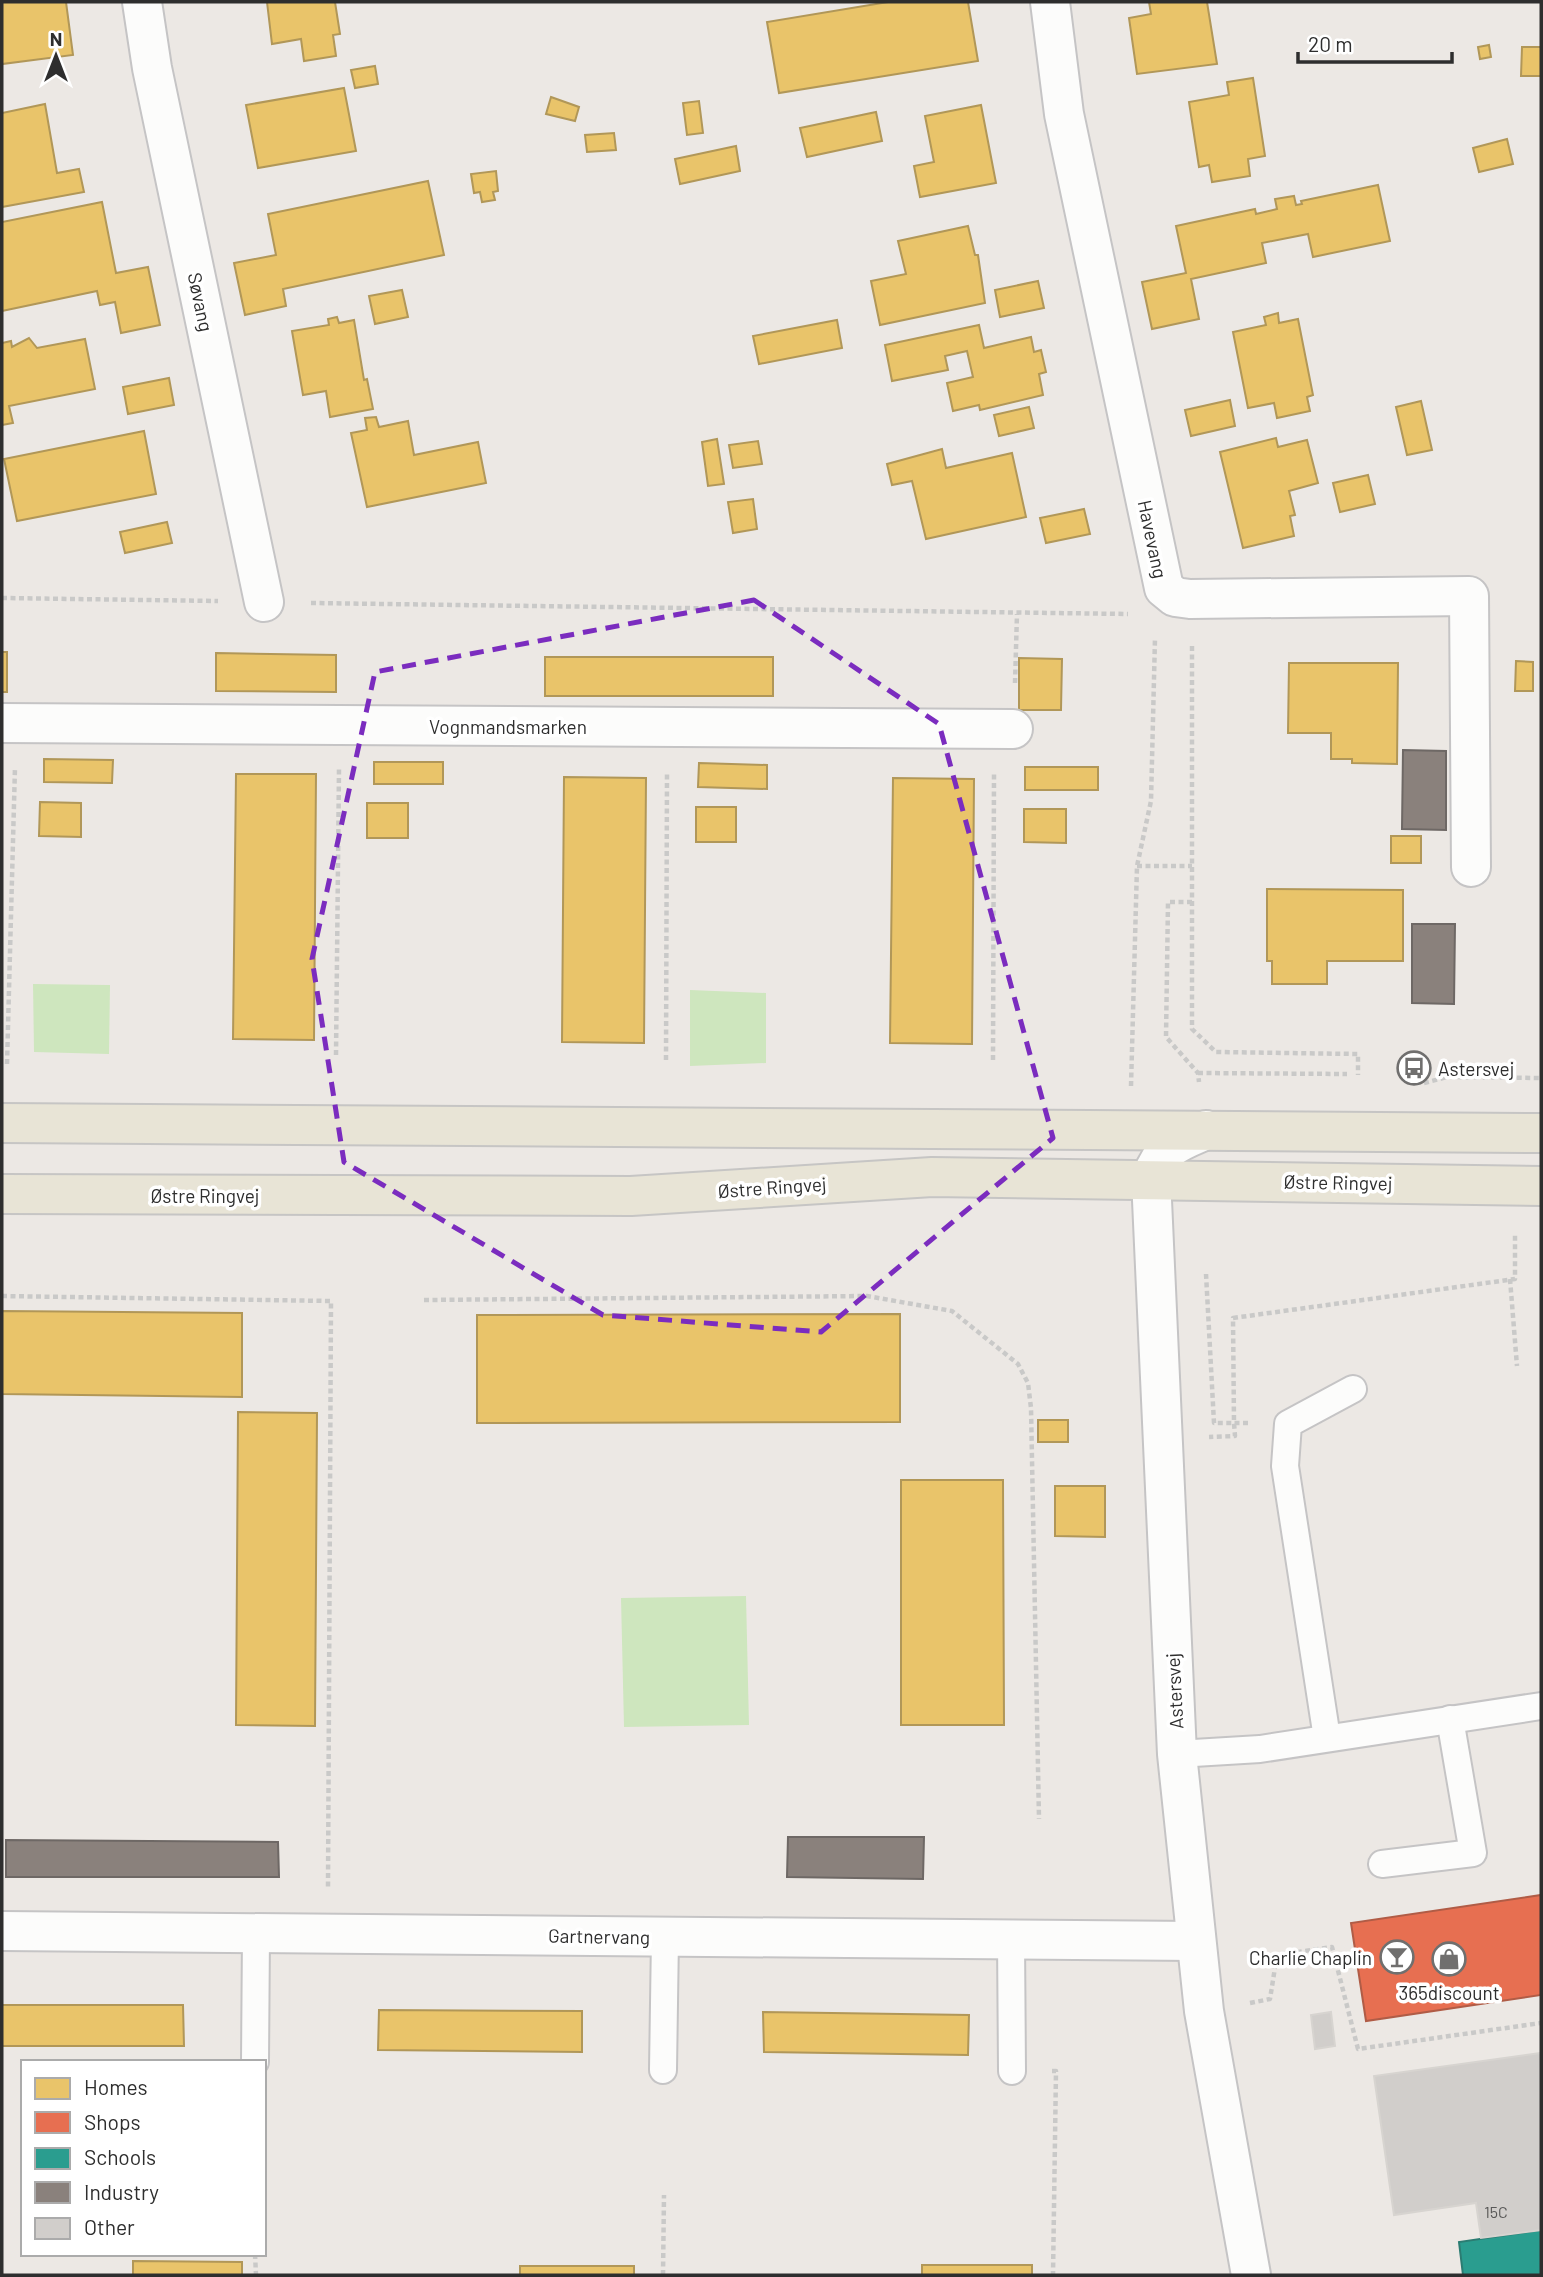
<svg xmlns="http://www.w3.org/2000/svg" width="1543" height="2277" font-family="Barlow,sans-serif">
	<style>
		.green { fill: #cee6be }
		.homes { fill: #e9c46a; stroke: #b19758; stroke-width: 2 }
		.shops { fill: #e76f51; stroke: #b05c46; stroke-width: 2 }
		.schools { fill: #2a9d8f; stroke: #2b7c72; stroke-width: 2 }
		.industry { fill: #8a817c; stroke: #6e6865; stroke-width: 2 }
		.building { fill: #d1cecb; stroke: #d7d4d0; stroke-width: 2 }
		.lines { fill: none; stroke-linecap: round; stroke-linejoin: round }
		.lane-casing { stroke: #c5c4c5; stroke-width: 30 }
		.street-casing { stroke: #c5c4c5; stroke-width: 42 }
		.primary-casing { stroke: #c6c5c4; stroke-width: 42 }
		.path { stroke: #c9c9c8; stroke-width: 4.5; stroke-dasharray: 5 3.5; stroke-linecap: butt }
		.lane { stroke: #fcfcfb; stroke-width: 26 }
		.street { stroke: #fcfcfb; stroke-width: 38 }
		.primary { stroke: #e8e4d6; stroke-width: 38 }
		.marked { fill: none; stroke: #7b2cbf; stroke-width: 5; stroke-dasharray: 14 9; stroke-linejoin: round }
		.labels { text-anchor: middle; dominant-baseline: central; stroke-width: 7; stroke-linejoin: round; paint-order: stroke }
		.number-label { font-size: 16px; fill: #585857 }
		.street-label { font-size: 19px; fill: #2e2e2e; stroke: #fff }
		.poi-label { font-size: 19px; fill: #2e2e2e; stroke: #fff; text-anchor: start }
	</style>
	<rect width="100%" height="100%" fill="#ece8e4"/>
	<g class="green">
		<path d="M33,984L110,985L109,1054L34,1052Z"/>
		<path d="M690,990L766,993V1063L690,1066Z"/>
		<path d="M746,1596L749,1725L624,1727L621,1598Z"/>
	</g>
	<g class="homes">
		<path d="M2,2H66L73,55L2,64Z"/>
		<path d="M267,2H335L340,34L333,35L336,56L304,61L301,39L272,44Z"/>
		<path d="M888,2H968L978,61L779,93L767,22Z"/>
		<path d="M1149,2H1207L1217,64L1137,74L1129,18L1151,14Z"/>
		<path d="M1489,45L1491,57L1480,59L1478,47Z"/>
		<path d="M1522,47H1541V76H1521Z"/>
		<path d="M375,66L378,84L355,88L351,70Z"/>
		<path d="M1253,78L1265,156L1248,159L1250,176L1212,182L1209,165L1199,167L1189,102L1229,95L1227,82Z"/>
		<path d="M344,88L356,151L258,168L246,105Z"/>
		<path d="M551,97L579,107L575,121L546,114Z"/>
		<path d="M699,101L703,133L687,135L683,103Z"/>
		<path d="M45,104L57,173L79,169L84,192L2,207V113Z"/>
		<path d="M981,105L996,183L920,197L914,166L934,162L925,116Z"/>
		<path d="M876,112L882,141L807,157L800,128Z"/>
		<path d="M614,133L616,150L587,152L585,135Z"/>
		<path d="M1507,139L1513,164L1479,172L1473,148Z"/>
		<path d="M736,146L740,171L680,184L675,159Z"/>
		<path d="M496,171L498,191L493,192L495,200L482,202L480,192L474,193L471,174Z"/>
		<path d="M428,181L444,255L283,289L286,306L245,315L234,263L276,255L268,214Z"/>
		<path d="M1378,185L1390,241L1313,257L1308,234L1262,243L1266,263L1191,279L1199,319L1152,329L1142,282L1186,273L1176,226L1255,209L1256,214L1277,209L1275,199L1294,196L1296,205L1302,204L1301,201Z"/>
		<path d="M102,202L116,273L148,267L160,325L121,333L115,302L100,305L97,291L2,311V222Z"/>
		<path d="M968,226L975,255H978L985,303L880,325L871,281L906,274L898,241Z"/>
		<path d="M1038,281L1044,308L1000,317L995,290Z"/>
		<path d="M402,290L408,317L375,324L369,296Z"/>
		<path d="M1278,313L1279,323L1298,319L1313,395L1307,397L1310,411L1277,418L1274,403L1248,408L1233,332L1266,325L1264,317Z"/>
		<path d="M337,317L339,323L354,320L364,380L367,379L373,409L330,417L326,391L303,395L292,331L329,325L328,319Z"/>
		<path d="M837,320L842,348L759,364L753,336Z"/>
		<path d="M979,325L984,348L1031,337L1034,352L1041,350L1046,372L1039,374L1043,395L980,410L979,405L953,411L947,383L973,377L967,351L945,356L948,370L892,381L885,345Z"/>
		<path d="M29,338L37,348L85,339L95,389L9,406L13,423L2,425V343L11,341L12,347Z"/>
		<path d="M169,378L174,405L128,414L123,387Z"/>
		<path d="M1230,400L1235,426L1191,436L1185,410Z"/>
		<path d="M1421,401L1432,450L1407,455L1396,407Z"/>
		<path d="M1029,407L1034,428L999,436L994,415Z"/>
		<path d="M376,417L379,427L408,421L414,455L478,442L486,483L367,507L351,433L367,430L365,418Z"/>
		<path d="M144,431L156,494L17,521L4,459Z"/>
		<path d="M1276,438L1278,447L1307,440L1318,483L1289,491L1295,515L1290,516L1294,536L1243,548L1220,452Z"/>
		<path d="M717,439L724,484L708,486L702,442Z"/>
		<path d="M758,441L762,464L733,468L729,445Z"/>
		<path d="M942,449L946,468L1012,453L1026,517L926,539L912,481L892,485L887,464Z"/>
		<path d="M1368,475L1375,504L1340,512L1333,483Z"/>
		<path d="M753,499L757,529L733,533L728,502Z"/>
		<path d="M1084,509L1090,534L1046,543L1040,518Z"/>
		<path d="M167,522L172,543L125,553L120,532Z"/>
		<rect x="2" y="652" width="5" height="40"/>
		<path d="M216,653L336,655V692L216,691Z"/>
		<rect x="545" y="657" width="228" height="39"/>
		<path d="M1019,658L1062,659L1061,710H1019Z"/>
		<path d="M1516,661L1533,662V691H1515Z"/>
		<path d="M1289,663H1398L1397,764L1352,763V759H1331V733H1288Z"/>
		<path d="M44,759L113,760L112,783L44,782Z"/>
		<rect x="374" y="762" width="69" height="22"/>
		<path d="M699,763L767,765V789L698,787Z"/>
		<rect x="1025" y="767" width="73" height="23"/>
		<path d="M236,774H316L314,1040L233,1039Z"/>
		<path d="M564,777L646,778L644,1043L562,1042Z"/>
		<path d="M893,778L974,779L972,1044L890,1043Z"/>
		<path d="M40,802L81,803V837L39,836Z"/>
		<rect x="367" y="803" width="41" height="35"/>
		<rect x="696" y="807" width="40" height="35"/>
		<path d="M1024,809H1066V843L1024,842Z"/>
		<rect x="1391" y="836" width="30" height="27"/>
		<path d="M1267,889L1403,890V961H1327V984H1272V961H1267Z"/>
		<path d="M2,1311L242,1313V1397L2,1394Z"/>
		<path d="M900,1314V1422L477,1423V1315Z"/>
		<path d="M238,1412L317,1413L315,1726L236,1725Z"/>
		<rect x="1038" y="1420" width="30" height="22"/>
		<path d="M901,1480H1003L1004,1725H901Z"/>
		<path d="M1055,1486H1105V1537L1055,1536Z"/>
		<path d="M2,2005H183L184,2046H2Z"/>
		<path d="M379,2010L582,2011V2052L378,2050Z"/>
		<path d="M763,2012L969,2015L968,2055L764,2052Z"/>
		<path d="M133,2261L242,2262V2275H133Z"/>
		<rect x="922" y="2265" width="110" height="10"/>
		<rect x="520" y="2266" width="114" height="9"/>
	</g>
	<path class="shops" d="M1541,1895V1995L1366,2021L1351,1923Z"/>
	<path class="schools" d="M1541,2230V2275H1463L1459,2242Z"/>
	<g class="industry">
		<path d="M1403,750L1446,751V830L1402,829Z"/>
		<path d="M1412,924H1455L1454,1004L1412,1003Z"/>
		<path d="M788,1837H924L923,1879L787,1877Z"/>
		<path d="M6,1840L278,1842L279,1877H6Z"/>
	</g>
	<g class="building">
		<path d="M1425,1059L1428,1071L1405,1074L1403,1063Z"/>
		<path d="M1331,2012L1335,2046L1315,2049L1311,2015Z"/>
		<path d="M1541,2053V2230L1481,2238L1476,2203L1394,2215L1374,2076Z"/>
	</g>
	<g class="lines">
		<defs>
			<g id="lane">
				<path d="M1327,1738L1285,1466L1288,1424L1353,1389"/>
				<path d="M1177,1754L1260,1749L1541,1706"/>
				<path d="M1382,1864L1473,1853L1450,1719"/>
				<path d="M1011,1939L1012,2071"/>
				<path d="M255,2062L256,1934"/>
				<path d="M663,2070L665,1937"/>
			</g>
			<g id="street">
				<path d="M142,2L152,68L264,602"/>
				<path d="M1050,2L1064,114L1164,588L1175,597L1190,599L1469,596L1471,867"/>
				<path d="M2,723L1013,729"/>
				<path d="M1206,1130C1176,1143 1163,1146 1151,1178L1177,1754L1204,2011L1251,2275"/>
				<path d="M2,1931L1195,1941"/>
			</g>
			<g id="primary">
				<path d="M2,1123L1541,1133"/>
				<path d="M2,1194L631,1196L932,1177L1541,1186"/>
			</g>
		</defs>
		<use href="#lane" class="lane-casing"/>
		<use href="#street" class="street-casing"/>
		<use href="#primary" class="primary-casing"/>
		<g class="path">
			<path d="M2,598L218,601"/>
			<path d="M311,603L1128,614"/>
			<path d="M1192,646V1029L1216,1052L1358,1054V1075"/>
			<path d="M1015,683L1017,614"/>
			<path d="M1137,866H1192"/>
			<path d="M1192,902H1168L1166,1037L1198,1073L1199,1082"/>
			<path d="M336,1055L339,769"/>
			<path d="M666,1060L667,773"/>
			<path d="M993,1060L994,774"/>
			<path d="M7,1064L15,767"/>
			<path d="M1198,1073L1347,1074"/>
			<path d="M1424,1083L1447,1077L1541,1078"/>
			<path d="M1131,1086L1137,866L1151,801L1155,638"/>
			<path d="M1206,1274L1214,1423H1234L1235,1436L1209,1437"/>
			<path d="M1510,1279L1517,1366"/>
			<path d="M2,1296L331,1301L328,1888"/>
			<path d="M424,1300L867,1296L952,1311L1018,1364L1028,1383L1031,1408L1039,1819"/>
			<path d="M1248,1423H1234L1233,1318L1515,1279V1233"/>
			<path d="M1250,2003L1270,1999L1277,1955L1332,1947L1358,2049L1541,2023"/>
			<path d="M1052,2071H1056L1053,2275"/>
			<path d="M255,2254L256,2275"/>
			<path d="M663,2275L664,2195"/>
		</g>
		<use href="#lane" class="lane"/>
		<use href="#street" class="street"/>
		<use href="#primary" class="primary"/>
	</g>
	<path class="marked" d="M754,600L939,724L1053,1138L821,1332L603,1315L344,1162L312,959L375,672Z"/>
	<defs>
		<symbol id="bus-ring" viewBox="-11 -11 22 22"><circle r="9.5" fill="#fff" stroke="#706f6e" stroke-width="1.5"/><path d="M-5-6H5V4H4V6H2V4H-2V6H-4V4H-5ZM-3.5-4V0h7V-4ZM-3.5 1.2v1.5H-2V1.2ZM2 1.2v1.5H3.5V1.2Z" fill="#706f6e"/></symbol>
		<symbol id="bar-ring" viewBox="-11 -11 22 22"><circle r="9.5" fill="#fff" stroke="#706f6e" stroke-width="1.5"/><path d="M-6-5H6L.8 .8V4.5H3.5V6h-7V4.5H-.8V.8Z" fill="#706f6e"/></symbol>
		<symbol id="shop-ring" viewBox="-11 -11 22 22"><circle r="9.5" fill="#fff" stroke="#706f6e" stroke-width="1.5"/><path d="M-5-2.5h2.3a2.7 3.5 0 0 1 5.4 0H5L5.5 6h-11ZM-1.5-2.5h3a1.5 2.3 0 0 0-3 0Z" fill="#706f6e"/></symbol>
	</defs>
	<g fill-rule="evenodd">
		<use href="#bus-ring" x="1395" y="1049" width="38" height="38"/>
		<use href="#bar-ring" x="1378" y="1938" width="38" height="38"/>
		<use href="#shop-ring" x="1430" y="1940" width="38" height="38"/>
	</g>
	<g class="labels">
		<g class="number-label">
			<text x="1496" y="2211">15C</text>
		</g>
		<g class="street-label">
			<text transform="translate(201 302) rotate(78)">Søvang</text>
			<text transform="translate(1153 539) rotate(78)">Havevang</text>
			<text x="508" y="726">Vognmandsmarken</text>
			<text transform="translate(1338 1182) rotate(1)">Østre Ringvej</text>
			<text transform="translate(772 1187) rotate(-4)">Østre Ringvej</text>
			<text x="205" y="1195">Østre Ringvej</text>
			<text transform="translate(1174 1691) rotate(-93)">Astersvej</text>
			<text transform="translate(599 1936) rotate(1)">Gartnervang</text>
		</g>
		<g class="poi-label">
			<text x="1438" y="1068">Astersvej</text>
			<text x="1372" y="1957" text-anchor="end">Charlie Chaplin</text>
			<text x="1449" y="1992" text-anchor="middle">365discount</text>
		</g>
	</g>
	<rect width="1543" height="2277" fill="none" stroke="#2e2e2e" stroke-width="7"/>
	<rect x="21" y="2060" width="245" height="196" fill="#ffffff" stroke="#ababab" stroke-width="2"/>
	<rect x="35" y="2078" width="35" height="21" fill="#e9c46a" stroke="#ababab" stroke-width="2"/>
	<text x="84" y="2095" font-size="21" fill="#2e2e2e">Homes</text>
	<rect x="35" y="2112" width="35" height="21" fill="#e76f51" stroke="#ababab" stroke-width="2"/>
	<text x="84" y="2130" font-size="21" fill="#2e2e2e">Shops</text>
	<rect x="35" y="2148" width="35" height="21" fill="#2a9d8f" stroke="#ababab" stroke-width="2"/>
	<text x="84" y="2165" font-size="21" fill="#2e2e2e">Schools</text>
	<rect x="35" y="2182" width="35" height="21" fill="#8a817c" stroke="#ababab" stroke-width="2"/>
	<text x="84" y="2200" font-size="21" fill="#2e2e2e">Industry</text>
	<rect x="35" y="2218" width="35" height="21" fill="#d1cecb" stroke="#ababab" stroke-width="2"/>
	<text x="84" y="2235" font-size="21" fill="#2e2e2e">Other</text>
	<g transform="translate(56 56)" stroke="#ffffff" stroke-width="5" paint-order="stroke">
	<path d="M0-5L12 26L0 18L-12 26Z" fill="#2e2e2e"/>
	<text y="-10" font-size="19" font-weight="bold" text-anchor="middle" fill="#2e2e2e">N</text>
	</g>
	<path d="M1298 52v10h154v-10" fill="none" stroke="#2e2e2e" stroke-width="3.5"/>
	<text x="1308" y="52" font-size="21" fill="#2e2e2e" stroke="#ffffff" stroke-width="5" paint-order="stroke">20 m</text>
</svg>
